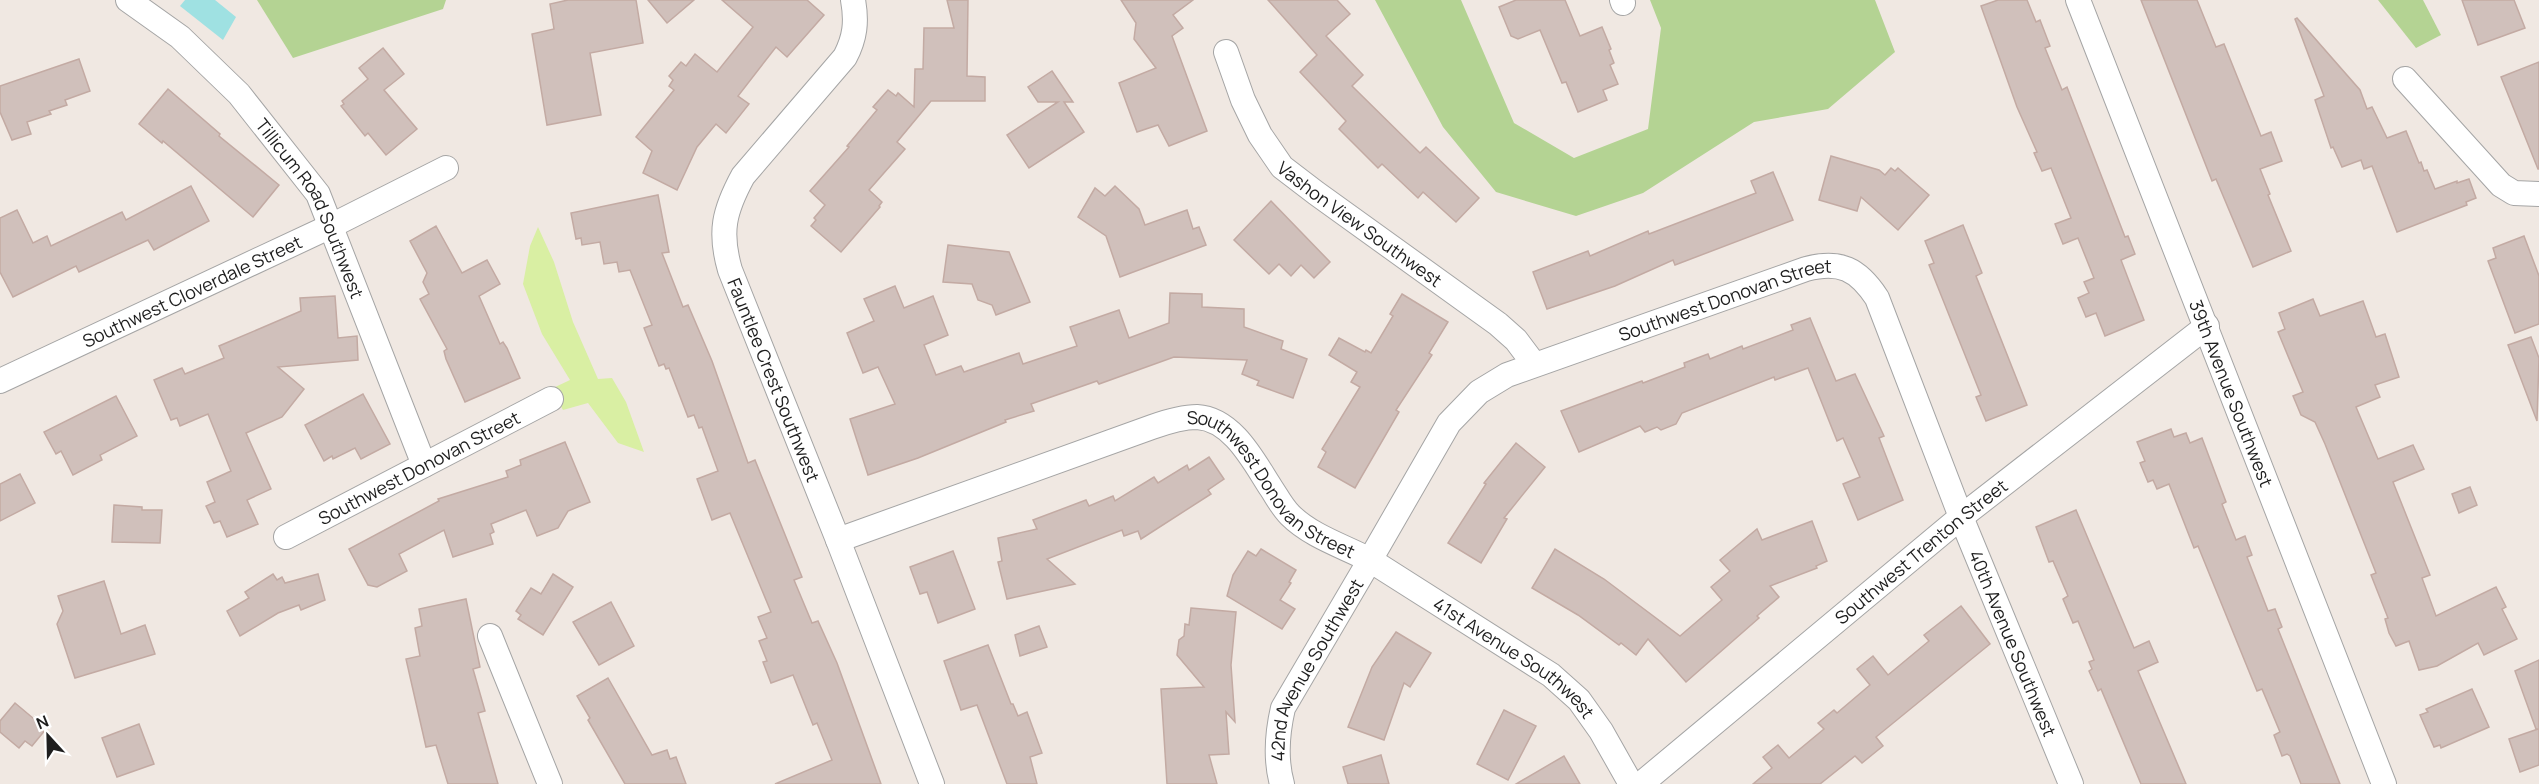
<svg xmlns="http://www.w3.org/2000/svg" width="2539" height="784" font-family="Manrope,sans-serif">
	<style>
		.grass { fill: #d9efa3 }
		.forest { fill: #b4d393 }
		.water { fill: #9fe1e2 }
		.building { fill: #d0c0bb; stroke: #c3aaa3; stroke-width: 1.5 }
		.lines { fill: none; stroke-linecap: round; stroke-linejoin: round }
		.street-casing { stroke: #a5a5a5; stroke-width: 26 }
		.street { stroke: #fff; stroke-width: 24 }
		.labels { text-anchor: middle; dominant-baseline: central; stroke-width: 5; stroke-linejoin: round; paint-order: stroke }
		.street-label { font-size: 18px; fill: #1e1e1e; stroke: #fff }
	</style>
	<rect width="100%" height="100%" fill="#f0e8e2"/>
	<path class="grass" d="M538,227L554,262L573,322L598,379L612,378L626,402L644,452L618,443L588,403L563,410L551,389L570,380L542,334L523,284L530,246Z"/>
	<g class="forest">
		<path d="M257,0H446L443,9L293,58Z"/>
		<path d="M1375,0H1461L1514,123L1574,158L1648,129L1661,28L1650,0H1875L1895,52L1828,109L1754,122L1643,193L1576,216L1496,192L1443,127Z"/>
		<path d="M2378,0H2423L2441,35L2416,48Z"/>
	</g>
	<path class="water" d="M185,0H215L236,17L223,40L180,6Z"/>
	<g class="building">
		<path d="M568,0H636L643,43L590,53L601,115L547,125L532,34L554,29L550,4Z"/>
		<path d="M648,0H694L667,23Z"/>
		<path d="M722,0H807L824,15L787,57L776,47L738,96L749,104L726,133L716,124L697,147L677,190L643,173L652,151L636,137L674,90L669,86L673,80L669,76L681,62L686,66L695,54L717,72L753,27Z"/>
		<path d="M947,0H968L967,76L985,77V101H931L897,142L905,149L869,190L882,202L879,206L880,207L841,252L811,226L816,220L814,218L825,205L810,191L849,147L847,146L877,110L873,107L888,90L896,96L898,93L914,107L915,69H923L924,28H954Z"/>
		<path d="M1121,0H1193L1173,15L1183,28L1172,36L1207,131L1169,146L1158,125L1137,132L1119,83L1156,68L1134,39L1136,23Z"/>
		<path d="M1268,0H1337L1350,14L1326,36L1363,75L1352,86L1420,153L1426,147L1479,198L1456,222L1423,192L1418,198L1382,164L1378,168L1339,129L1346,121L1300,72L1317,55Z"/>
		<path d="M1516,0H1565L1580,36L1602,27L1611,49L1609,50L1614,63L1610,65L1618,84L1603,90L1607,100L1578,112L1566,82L1562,83L1540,30L1518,39L1511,36L1499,7Z"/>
		<path d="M1998,0H2027L2036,22L2040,20L2050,46L2045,48L2062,90L2067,87L2125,237L2128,236L2135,254L2121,260L2144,320L2105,336L2096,313L2086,317L2078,298L2089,293L2084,282L2094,278L2078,238L2063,244L2055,224L2071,218L2051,168L2042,171L2034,153L2037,152L2017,107L1981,6Z"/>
		<path d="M2141,0H2197L2216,47L2224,44L2261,136L2271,132L2282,161L2260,169L2270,194L2268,195L2291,251L2253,267L2216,179L2212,181Z"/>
		<path d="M2462,0H2514L2525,28L2478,45Z"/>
		<path d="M2297,18L2360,90L2367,109L2372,107L2387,138L2406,131L2419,163L2421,162L2424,171L2427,170L2435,189L2457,181V183L2469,179L2476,198L2466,202L2467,205L2397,232L2372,166L2364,169L2361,160L2342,167L2333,147L2331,148L2315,100L2324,96L2295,19Z"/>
		<path d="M383,48L404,74L384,90L417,129L386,155L368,133L365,136L341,106L344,104L342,101L368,79L359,68Z"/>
		<path d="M79,59L90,91L65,100L67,105L49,111L51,114L27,122L31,134L12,140L0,112V86Z"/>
		<path d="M2539,62V169H2538L2501,77Z"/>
		<path d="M1052,71L1073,102H1064L1084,132L1029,168L1007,135L1058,102H1038L1028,87Z"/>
		<path d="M168,89L220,134L219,136L279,185L253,217L163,141L162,143L139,124Z"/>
		<path d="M1831,156L1879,170L1885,175L1891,168L1895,171L1898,168L1929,195L1898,230L1861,197L1857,211L1819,200Z"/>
		<path d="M1773,172L1793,220L1675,265L1673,260L1615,286L1547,309L1533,272L1588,251L1590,256L1648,231L1649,234L1756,193L1751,181Z"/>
		<path d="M191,186L209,221L154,250L148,240L79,272L76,266L13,297L0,272V218L17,210L33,243L47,236L51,246L122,212L126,220Z"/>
		<path d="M1115,186L1139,209L1145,225L1187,210L1193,229L1199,227L1206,245L1120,277L1106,236L1078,217L1095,188L1105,196Z"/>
		<path d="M658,195L669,252L662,253L683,307L688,305L712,361L748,463L755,460L802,577L794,580L812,623L818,621L837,663L881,784H775L832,760L817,723L813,725L793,675L771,683L763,662L767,661L759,641L767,638L758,617L771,612L730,513L712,520L697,479L718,471L702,427L699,428L694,415L688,417L669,368L666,369L664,364L659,366L644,328L652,325L630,270L619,272L617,262L604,264L600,242L582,245L581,238L576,239L571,213Z"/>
		<path d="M1271,201L1330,262L1314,278L1301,265L1291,276L1279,264L1269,274L1234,240Z"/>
		<path d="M1963,225L1982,273L1976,276L2027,405L1986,421L1976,397L1981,395L1929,265L1934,263L1925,241Z"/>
		<path d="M436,226L462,273L487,260L500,284L479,296L500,344L503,342L507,348L520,378L465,402L446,359L444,351L447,349L420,299L429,294L423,282L427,273L410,241Z"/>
		<path d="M2524,236L2539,276V324L2515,333L2488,261L2496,258L2493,248Z"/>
		<path d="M948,245L1009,252L1030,302L996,315L992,305L978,300L972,284L943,282Z"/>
		<path d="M895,286L904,308L933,296L948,335L924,345L936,375L961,366L964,372L1019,353L1023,364L1077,346L1070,327L1119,310L1129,338L1169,323L1170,293L1202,294V307L1244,309V327L1283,341L1281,349L1307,359L1293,398L1257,385L1259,381L1242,374L1247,360L1174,357L1099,384L1097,381L1031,404L1034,411L1005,420L1006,422L918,458L868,475L850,419L895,404L878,367L863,373L847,333L874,321L864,299Z"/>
		<path d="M1402,294L1448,322L1429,353L1432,355L1396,410L1399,412L1355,488L1318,467L1326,452L1322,449L1360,387L1351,382L1357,372L1329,355L1339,338L1365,352L1366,350L1371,353L1393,316L1390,314Z"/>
		<path d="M335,296L338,338L357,336L358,360L278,367L304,389L282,417L246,433L271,489L247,500L258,524L227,537L220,521L214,523L206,506L215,502L207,482L231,471L208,414L180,426L177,418L171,420L154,380L182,368L185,374L224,358L219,346L301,311L300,298Z"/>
		<path d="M2313,299L2320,316L2363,301L2376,337L2385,334L2399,377L2375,385L2380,397L2356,407L2378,459L2413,445L2424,469L2393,482L2430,575L2422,578L2436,616L2496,587L2506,607L2502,609L2517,639L2484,655L2478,643L2437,666L2419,670L2409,641L2396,646L2389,633L2385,619L2388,618L2371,575L2376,573L2325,444L2315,422L2301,415L2293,396L2303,392L2278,332L2285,329L2279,313Z"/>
		<path d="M1810,318L1836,381L1855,374L1884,436L1879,438L1903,500L1858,520L1843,484L1860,477L1843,438L1837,441L1808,368L1775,380L1774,377L1682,413L1676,424L1661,430L1657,427L1645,432L1640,426L1579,452L1561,411L1642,381L1643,383L1685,367L1684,363L1708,354L1710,359L1742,346L1743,349L1793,330L1791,325Z"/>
		<path d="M2531,337L2539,358L2537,421L2508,345Z"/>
		<path d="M363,394L390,444L361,459L355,448L333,459L332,456L324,461L305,425Z"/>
		<path d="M116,396L137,436L100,455L102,460L73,475L61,451L56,454L44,432Z"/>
		<path d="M2171,429L2174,437L2186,433L2190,443L2202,438L2226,502L2222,504L2236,540L2245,536L2252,555L2247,557L2268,611L2275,609L2282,627L2278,629L2340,784H2301L2290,756L2287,754L2282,756L2274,735L2280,732L2262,689L2257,691L2198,546L2194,548L2169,484L2157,489L2153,480L2148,482L2140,463L2145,461L2137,442Z"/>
		<path d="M565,442L590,502L568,511L558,528L537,536L526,510L491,524L494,532L490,534L493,544L453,557L444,530L399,554L407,571L377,587L368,585L349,549L439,501L438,499L508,477L506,471L521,465L520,460Z"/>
		<path d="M1516,443L1545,467L1504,518L1507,519L1481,563L1448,543L1486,484L1484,483Z"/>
		<path d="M1209,457L1224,479L1208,490L1211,494L1141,539L1138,531L1124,536L1122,530L1047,559L1075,584L1007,599L998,562L1002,561L998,538L1037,529L1033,520L1086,500L1089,506L1113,496L1115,501L1154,477L1158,483L1187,465L1189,470Z"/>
		<path d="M20,474L35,503L0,521V484Z"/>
		<path d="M2470,487L2477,505L2459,513L2452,494Z"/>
		<path d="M114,505L142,507V510H162L160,543L112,542Z"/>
		<path d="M2076,510L2134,648L2149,641L2158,662L2138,671L2186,784H2141L2101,689L2098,691L2089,671L2092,669L2089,662L2094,660L2078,621L2073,623L2063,599L2068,596L2053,561L2049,562L2036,527Z"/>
		<path d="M1812,521L1827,561L1816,566L1817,568L1770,586L1779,597L1757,616L1759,618L1686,682L1648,639L1636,655L1621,643L1619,645L1578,615L1532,588L1555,549L1604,579L1680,636L1722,600L1711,587L1730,571L1720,560L1757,529L1762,540Z"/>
		<path d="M1261,549L1296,570L1289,582L1291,583L1280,600L1295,609L1282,629L1227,596L1233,575L1248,551L1256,556Z"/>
		<path d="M953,551L975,609L938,623L927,592L920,594L910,567Z"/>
		<path d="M273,574L277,580L282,577L285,583L318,574L325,600L301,610L299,605L278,613L240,636L227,611L249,598L245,592Z"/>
		<path d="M553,574L573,587L543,635L518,619L521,615L516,611L531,588L541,594Z"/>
		<path d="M104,581L121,634L145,625L155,654L75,678L57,624L63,611L58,596Z"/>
		<path d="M466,599L480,667L473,669L485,711L478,713L498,784H448L436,745L426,747L406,659L420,656L415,628L422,626L419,609Z"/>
		<path d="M611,602L634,646L599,665L573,622Z"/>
		<path d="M1961,606L1990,644L1876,737L1883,746L1862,763L1855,756L1820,784H1753L1772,768L1763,757L1778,745L1789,758L1824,729L1818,723L1834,710L1837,713L1870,685L1857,669L1873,656L1888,675L1929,641L1924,635Z"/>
		<path d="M1191,608L1236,612L1231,665L1235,722L1226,712L1229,754L1209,755L1217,784H1167L1161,689L1204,687L1177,655L1179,640L1184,636L1185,624L1189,625Z"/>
		<path d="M1039,626L1047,647L1020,656L1015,635Z"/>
		<path d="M1396,632L1431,653L1410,687L1404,683L1384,740L1348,727L1372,667Z"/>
		<path d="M988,645L1011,704H1013L1018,716L1027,712L1042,753L1030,757L1037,784H1007L977,705L961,710L944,661Z"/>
		<path d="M2539,660V765L2520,772L2509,739L2538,729H2536L2515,671Z"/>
		<path d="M608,678L652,755L667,750L670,759L676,757L686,784H625L588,720L590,718L577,696Z"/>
		<path d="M2472,689L2489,727L2441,748L2440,745L2434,747L2420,715L2428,712L2426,709Z"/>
		<path d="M15,703L46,729L32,746L25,741L19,748L0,732V721Z"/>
		<path d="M1504,710L1536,726L1508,780L1477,764Z"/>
		<path d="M139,724L154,764L117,777L102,738Z"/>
		<path d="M1381,755L1389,784H1348L1343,767Z"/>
		<path d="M1564,756L1580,784H1516Z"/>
	</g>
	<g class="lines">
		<defs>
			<g id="street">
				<path id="s1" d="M128,0L180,37L239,94L318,194L424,465"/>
				<path id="s2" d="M853,0C857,22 855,38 845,57L743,176C724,211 719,232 730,270L838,540L932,784"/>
				<path d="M1622,0L1623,3"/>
				<path id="s3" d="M2078,0L2384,784"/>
				<path id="s4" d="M1226,52L1243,100L1260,135L1282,167L1316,193L1498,324L1516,340L1534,364"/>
				<path d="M2405,79L2501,185L2514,193L2539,194"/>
				<path id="s5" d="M0,381L331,226L446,168"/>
				<path id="s6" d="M286,537L551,399"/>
				<path id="s7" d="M838,540L1152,427C1166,422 1182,417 1197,417C1233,419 1254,462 1271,488C1277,497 1282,507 1290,515C1311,536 1343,546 1370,560L1449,423L1479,392L1507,375L1806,269C1840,260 1858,269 1877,298L1961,517L2071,784"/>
				<path d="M490,636L550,784"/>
				<path id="s8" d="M1282,784C1275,759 1277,734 1283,708L1370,560L1551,675L1579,700L1601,731L1631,784"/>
				<path id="s9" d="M1641,784L1961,517L2207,326"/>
			</g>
		</defs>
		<use href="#street" class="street-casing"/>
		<use href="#street" class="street"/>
	</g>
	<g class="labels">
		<g class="street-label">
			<text stroke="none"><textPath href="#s1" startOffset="282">Tillicum Road Southwest</textPath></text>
			<text stroke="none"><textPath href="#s4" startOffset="225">Vashon View Southwest</textPath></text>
			<text stroke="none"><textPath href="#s5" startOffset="212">Southwest Cloverdale Street</textPath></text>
			<text stroke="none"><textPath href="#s7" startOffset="1077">Southwest Donovan Street</textPath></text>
			<text stroke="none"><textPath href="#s2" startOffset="432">Fauntlee Crest Southwest</textPath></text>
			<text stroke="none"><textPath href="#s3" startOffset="422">39th Avenue Southwest</textPath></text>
			<text stroke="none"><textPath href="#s6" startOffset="150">Southwest Donovan Street</textPath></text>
			<text stroke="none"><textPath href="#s7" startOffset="482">Southwest Donovan Street</textPath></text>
			<text stroke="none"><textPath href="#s9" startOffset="364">Southwest Trenton Street</textPath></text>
			<text stroke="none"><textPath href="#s7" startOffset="1618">40th Avenue Southwest</textPath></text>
			<text stroke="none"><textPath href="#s8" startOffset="423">41st Avenue Southwest</textPath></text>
			<text stroke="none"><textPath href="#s8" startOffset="124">42nd Avenue Southwest</textPath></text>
		</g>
	</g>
	<g transform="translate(48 736) rotate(338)" stroke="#ffffff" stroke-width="4.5" paint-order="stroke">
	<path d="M0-4.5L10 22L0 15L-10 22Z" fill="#1e1e1e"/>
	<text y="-9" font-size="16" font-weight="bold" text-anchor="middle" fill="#1e1e1e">N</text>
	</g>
</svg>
